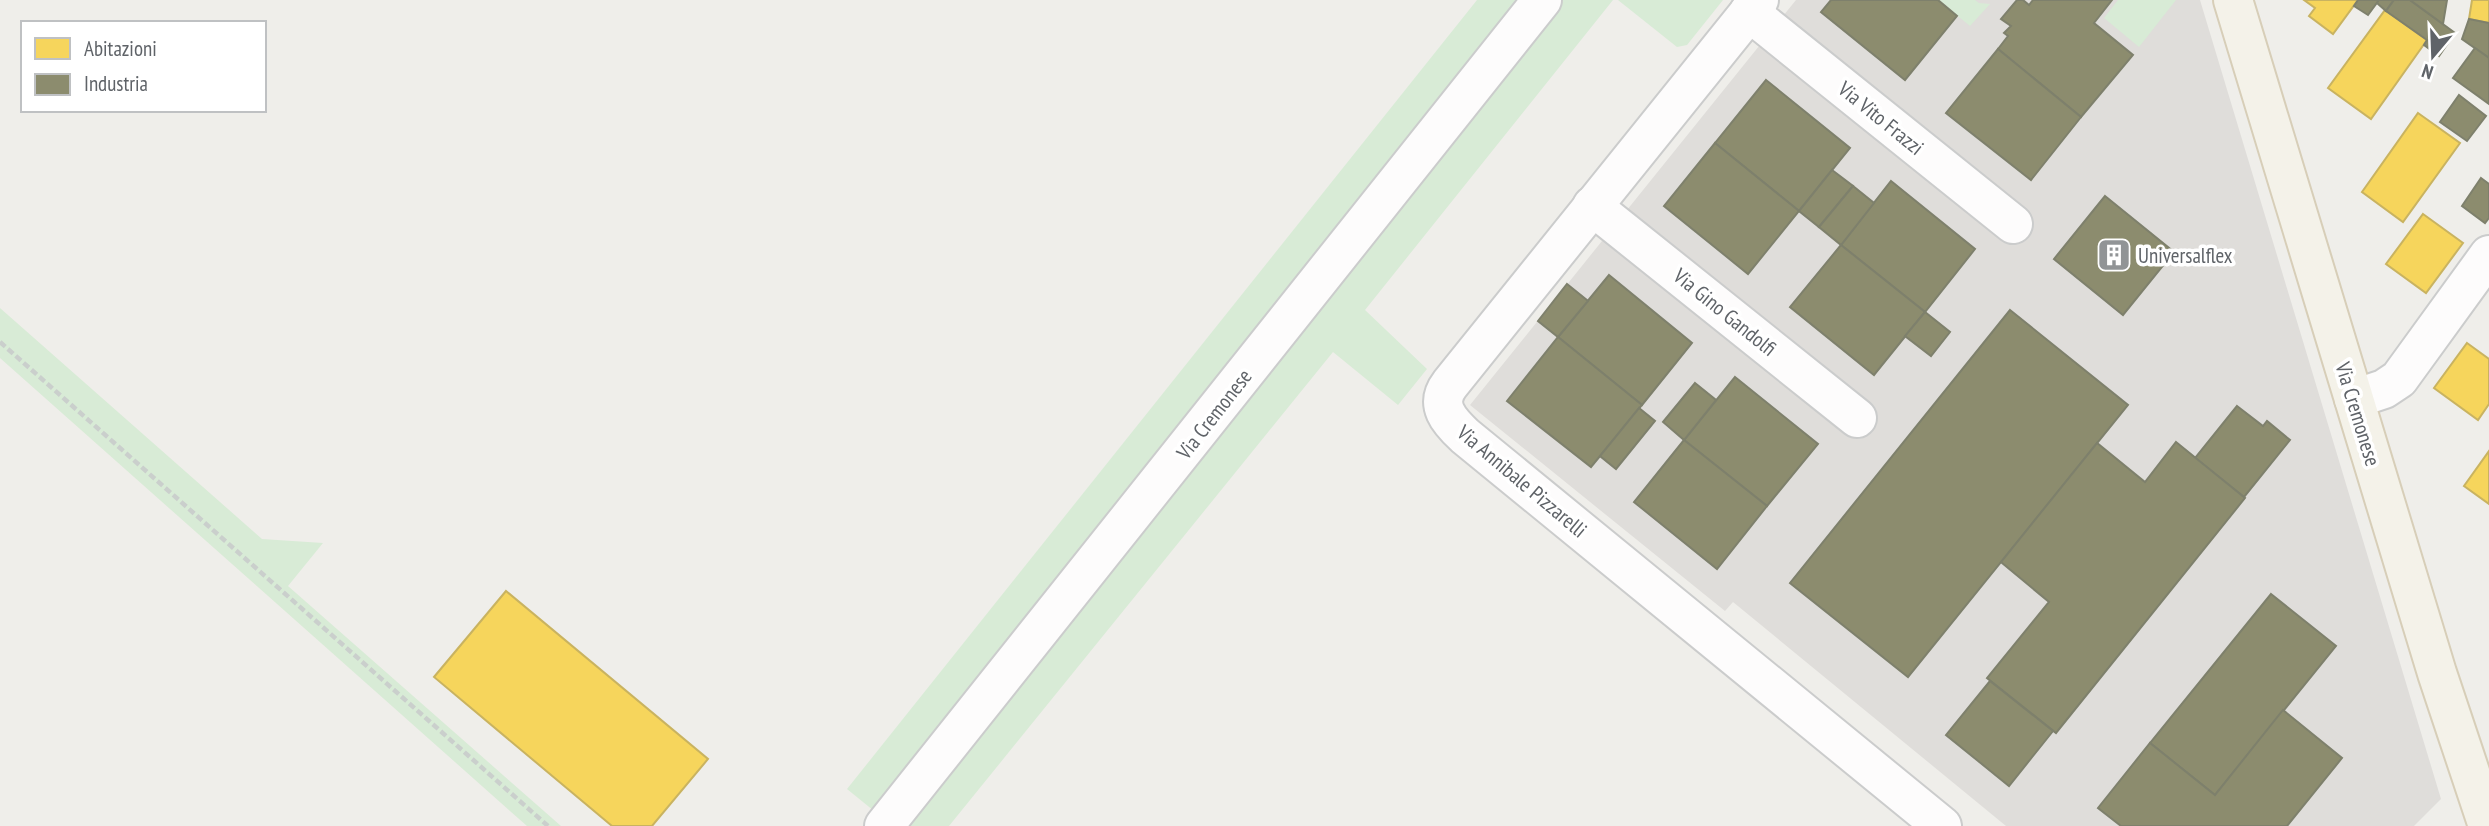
<svg xmlns="http://www.w3.org/2000/svg" width="2489" height="826" font-family="'PT Sans Narrow',sans-serif">
	<style>
		.industrial { fill: #dfddda }
		.green { fill: #d8ebd6 }
		.homes { fill: #f6d55c; stroke: #c9b360; stroke-width: 2 }
		.industry { fill: #8c8c6e; stroke: #7e806c; stroke-width: 2 }
		.lines { fill: none; stroke-linecap: round; stroke-linejoin: round }
		.minor-casing { stroke: #cbcccc; stroke-width: 42 }
		.major-casing { stroke: #d7ceb8; stroke-width: 42 }
		.path { stroke: #cacfcc; stroke-width: 4.5; stroke-dasharray: 7 3.5; stroke-linecap: butt }
		.minor { stroke: #fdfcfc; stroke-width: 38 }
		.major { stroke: #f4f2e9; stroke-width: 38 }
		.labels { text-anchor: middle; dominant-baseline: central; stroke-width: 7; stroke-linejoin: round; paint-order: stroke }
		.street-label { font-size: 21px; fill: #5f6368; stroke: #fff }
		.poi-label { font-size: 21px; fill: #5f6368; stroke: #fff; text-anchor: start }
	</style>
	<rect width="100%" height="100%" fill="#efeeea"/>
	<path class="industrial" d="M1796,0H2200L2441,799L2414,826H2006L1733,602L1725,611L1470,405Z"/>
	<g class="green">
		<path d="M1477,0H1532L879,815L847,789Z"/>
		<path d="M1556,0H1613L1365,310L1427,369L1398,405L1333,352L949,826H899Z"/>
		<path d="M1618,0H1723L1687,45L1677,47Z"/>
		<path d="M1938,0H1975L1979,3L1990,4L1970,26Z"/>
		<path d="M2118,0H2176L2139,47L2104,18Z"/>
		<path d="M0,308L262,539L323,543L288,586L561,826H527L0,358Z"/>
	</g>
	<g class="homes">
		<path d="M2304,0H2358L2333,34L2309,16L2315,8Z"/>
		<path d="M2472,0H2489V23L2469,19Z"/>
		<path d="M2385,10L2427,40L2371,119L2328,88Z"/>
		<path d="M2418,113L2460,143L2403,222L2362,192Z"/>
		<path d="M2423,214L2463,243L2426,293L2386,264Z"/>
		<path d="M2467,343L2489,359V404L2478,420L2434,388Z"/>
		<path d="M2489,451V504L2464,486Z"/>
		<path d="M506,591L708,759L652,826H612L434,677Z"/>
	</g>
	<g class="industry">
		<path d="M1831,0H1938L1957,16L1905,80L1821,12Z"/>
		<path d="M2017,0H2023L2029,5L2033,0H2112L2094,23L2133,55L2081,117L1998,49L2008,36L2004,33L2011,26L2001,19Z"/>
		<path d="M2358,0H2379L2368,15L2354,6Z"/>
		<path d="M2379,0H2394L2386,11L2377,3Z"/>
		<path d="M2394,0H2410L2455,33L2439,56L2424,45L2427,40L2386,11Z"/>
		<path d="M2410,0H2447L2443,24Z"/>
		<path d="M2469,19L2489,23V58L2462,39Z"/>
		<path d="M2475,48L2489,58V104L2453,78Z"/>
		<path d="M1998,49L2081,117L2031,180L1946,113Z"/>
		<path d="M1766,80L1850,148L1799,211L1715,143Z"/>
		<path d="M2459,95L2486,116L2467,141L2440,122Z"/>
		<path d="M1715,143L1799,211L1748,274L1664,206Z"/>
		<path d="M1832,170L1853,186L1819,227L1799,211Z"/>
		<path d="M2481,178L2489,184V218L2485,223L2462,206Z"/>
		<path d="M1891,181L1975,249L1925,312L1841,245Z"/>
		<path d="M1853,186L1874,203L1841,245L1819,227Z"/>
		<path d="M2105,196L2174,252L2123,315L2054,259Z"/>
		<path d="M1841,245L1925,312L1874,375L1790,307Z"/>
		<path d="M1609,275L1692,343L1642,405L1558,337Z"/>
		<path d="M1567,284L1588,301L1558,337L1538,321Z"/>
		<path d="M2010,310L2128,405L1908,677L1790,583Z"/>
		<path d="M1925,312L1950,332L1931,356L1905,336Z"/>
		<path d="M1558,337L1642,405L1591,467L1507,401Z"/>
		<path d="M1735,377L1818,444L1767,506L1684,440Z"/>
		<path d="M1695,383L1716,400L1684,440L1663,422Z"/>
		<path d="M2237,406L2263,426L2267,421L2290,440L2244,497L2195,458Z"/>
		<path d="M1639,408L1655,421L1616,469L1600,456Z"/>
		<path d="M1684,440L1767,506L1717,569L1634,502Z"/>
		<path d="M2176,442L2245,498L2056,733L1987,678L2049,602L2001,562L2097,443L2145,482Z"/>
		<path d="M2271,594L2336,646L2215,795L2150,743Z"/>
		<path d="M1990,681L2053,731L2009,786L1946,735Z"/>
		<path d="M2283,710L2342,758L2287,826H2121L2098,808L2150,743L2215,795Z"/>
	</g>
	<g class="lines">
		<defs>
			<g id="minor">
				<path d="M1759,0L1450,384C1434,405 1449,421 1465,436L1942,826"/>
				<path d="M1749,12L2013,224"/>
				<path d="M1592,206L1857,418"/>
				<path d="M2354,399L2384,389L2399,379L2489,255"/>
				<path d="M884,826L1542,0"/>
			</g>
			<path id="major" d="M2233,0L2437,673L2488,826"/>
		</defs>
		<use href="#minor" class="minor-casing"/>
		<use href="#major" class="major-casing"/>
		<path class="path" d="M0,342L548,826"/>
		<use href="#minor" class="minor"/>
		<use href="#major" class="major"/>
	</g>
	<defs>
		<symbol id="building-square" viewBox="-11 -11 22 22"><rect x="-9" y="-9" width="18" height="18" rx="4" fill="#919496" stroke="#fff"/><path d="M-4-6H4V6H1V3H-1V6H-4ZM-2.5-4.3h1.7v1.8h-1.7ZM.8-4.3h1.7v1.8H.8ZM-2.5-1h1.7V.8h-1.7ZM.8-1h1.7V.8H.8Z" fill="#fff"/></symbol>
	</defs>
	<g fill-rule="evenodd">
		<use href="#building-square" x="2095" y="236" width="38" height="38"/>
	</g>
	<g class="labels">
		<g class="street-label">
			<text transform="translate(1881 118) rotate(39)">Via Vito Frazzi</text>
			<text transform="translate(1725 312) rotate(39)">Via Gino Gandolfi</text>
			<text transform="translate(1214 414) rotate(-52)">Via Cremonese</text>
			<text transform="translate(2358 414) rotate(73)">Via Cremonese</text>
			<text transform="translate(1522 481) rotate(40)">Via Annibale Pizzarelli</text>
		</g>
		<g class="poi-label">
			<text x="2138" y="255">Universalflex</text>
		</g>
	</g>
	<rect x="21" y="21" width="245" height="91" fill="#ffffff" stroke="#bfc1c3" stroke-width="2"/>
	<rect x="35" y="38" width="35" height="21" fill="#f6d55c" stroke="#bfc1c3" stroke-width="2"/>
	<text x="84" y="56" font-size="21" fill="#5f6368">Abitazioni</text>
	<rect x="35" y="74" width="35" height="21" fill="#8c8c6e" stroke="#bfc1c3" stroke-width="2"/>
	<text x="84" y="91" font-size="21" fill="#5f6368">Industria</text>
	<g transform="translate(2433 56) rotate(199)" stroke="#ffffff" stroke-width="5" paint-order="stroke">
	<path d="M0-5L12 26L0 18L-12 26Z" fill="#5f6368"/>
	<text y="-10" font-size="19" font-weight="bold" text-anchor="middle" fill="#5f6368">N</text>
	</g>
</svg>
